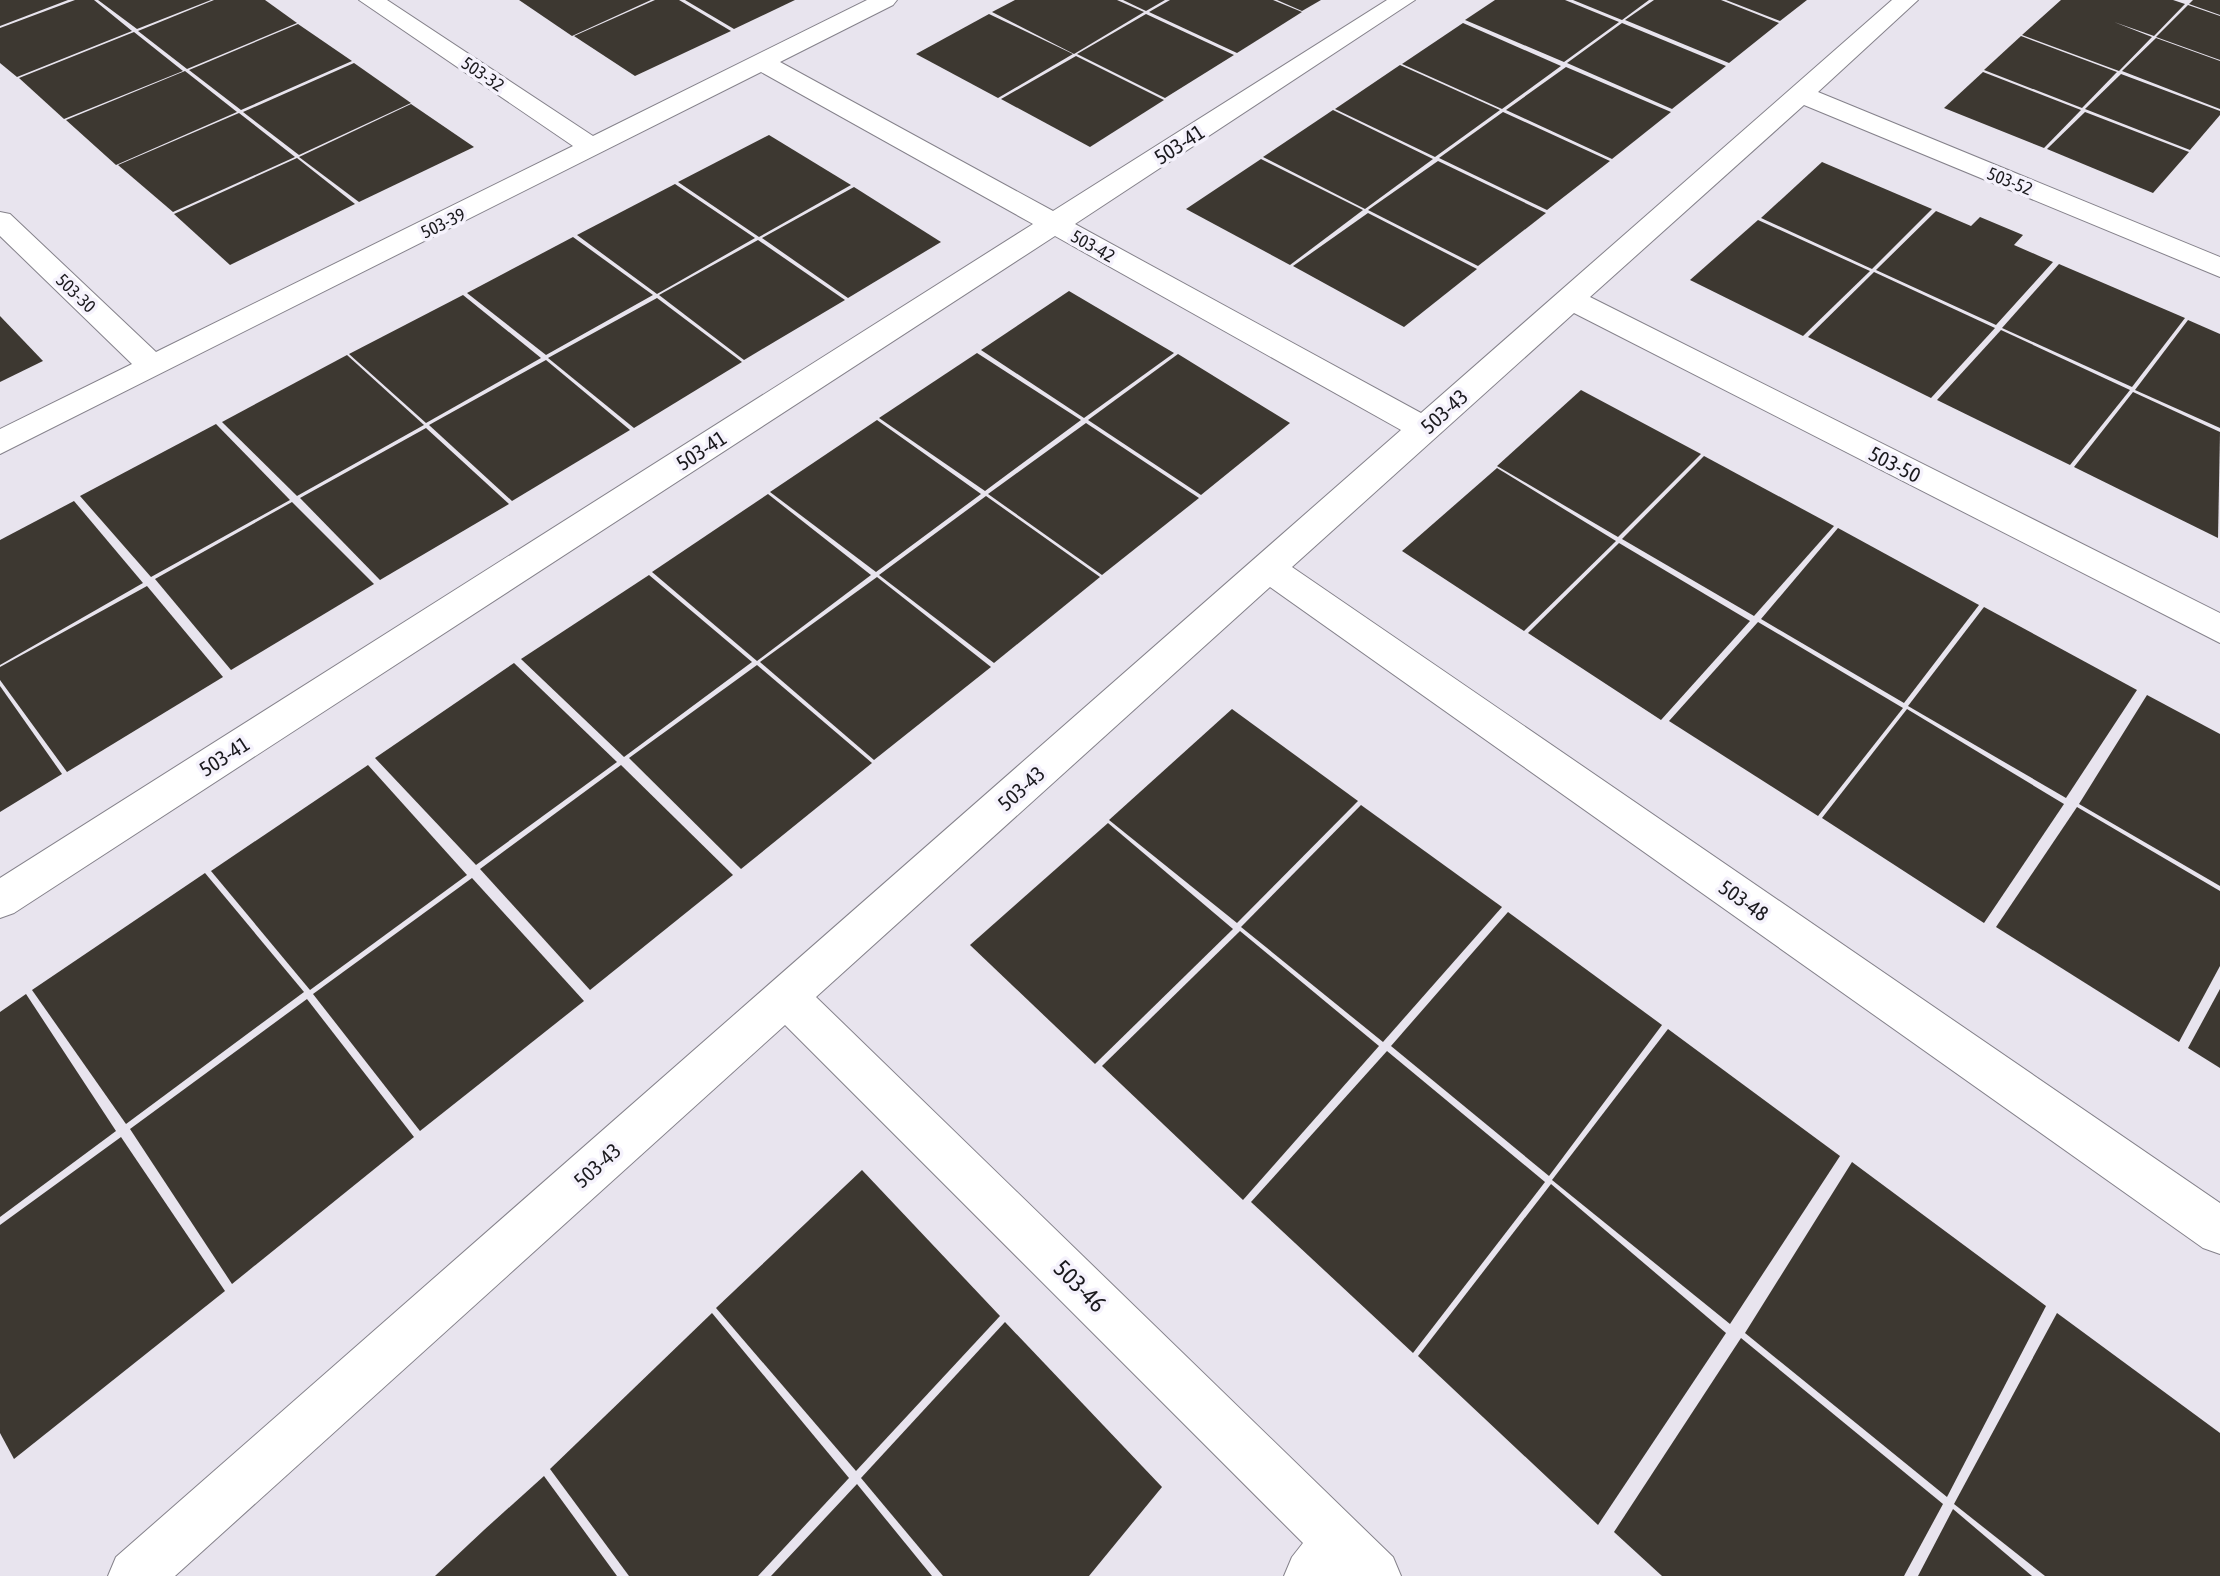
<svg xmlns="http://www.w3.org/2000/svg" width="2220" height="1576" font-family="'Asap Condensed',sans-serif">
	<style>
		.building { fill: #3d3831 }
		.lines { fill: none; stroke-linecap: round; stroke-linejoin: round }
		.street-casing { stroke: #85828b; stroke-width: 2 }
		.street { fill: #fff; fill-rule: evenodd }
		.labels { text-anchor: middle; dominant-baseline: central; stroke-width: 7; stroke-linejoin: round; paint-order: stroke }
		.far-street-label { font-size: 18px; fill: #1a191d; stroke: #f5f2fc }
		.street-label { font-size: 21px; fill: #1a191d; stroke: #f5f2fc }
		.near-street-label { font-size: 24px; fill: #1a191d; stroke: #f5f2fc }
	</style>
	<rect width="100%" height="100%" fill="#e8e4ee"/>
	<g class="building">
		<path d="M0,0H68L0,26Z"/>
		<path d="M75,0H94L132,31L17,77L0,63V28Z"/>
		<path d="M98,0H211L137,29Z"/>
		<path d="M214,0H265L297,23L187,69L138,31Z"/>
		<path d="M519,0H651L572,36Z"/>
		<path d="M655,0H679L731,31L635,76L574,36Z"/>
		<path d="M685,0H795L734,29Z"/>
		<path d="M1015,0H1117L1144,12L1074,54L992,12Z"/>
		<path d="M1123,0H1165L1146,11Z"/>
		<path d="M1170,0H1273L1302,12L1237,53L1149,12Z"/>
		<path d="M1277,0H1321L1302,11Z"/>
		<path d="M1495,0H1565L1619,22L1564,62L1465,20Z"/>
		<path d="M1573,0H1649L1622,20Z"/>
		<path d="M1654,0H1721L1779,23L1729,63L1625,20Z"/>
		<path d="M1726,0H1807L1780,21Z"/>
		<path d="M2061,0H2173L2185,4L2154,36L2114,22L2152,37L2119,71L2022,35Z"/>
		<path d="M2193,0H2220V15L2189,4Z"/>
		<path d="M2188,5L2220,16V60L2156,37Z"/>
		<path d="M989,14L1073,54L998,98L916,54Z"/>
		<path d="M1146,14L1234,55L1165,98L1077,54Z"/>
		<path d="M1463,23L1561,66L1502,109L1402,64Z"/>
		<path d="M1622,23L1726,66L1672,109L1567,63Z"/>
		<path d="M298,24L352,61L241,110L189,70Z"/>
		<path d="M134,32L183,71L64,119L19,78Z"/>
		<path d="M2021,36L2117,72L2082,108L1984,70Z"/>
		<path d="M2156,38L2220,61V109L2122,71Z"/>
		<path d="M1076,56L1164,100L1090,147L1001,99Z"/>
		<path d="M354,63L411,103L299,155L243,112Z"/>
		<path d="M1400,65L1500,110L1435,157L1335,109Z"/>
		<path d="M1566,67L1671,112L1612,159L1506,110Z"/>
		<path d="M185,71L237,112L116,165L66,120Z"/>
		<path d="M1983,72L2081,110L2044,148L1944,108Z"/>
		<path d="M2121,74L2220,111V115L2190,150L2085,109Z"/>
		<path d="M411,104L474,147L359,202L299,157Z"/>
		<path d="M1333,110L1433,159L1365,209L1263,157Z"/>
		<path d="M1503,112L1610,161L1547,210L1439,158Z"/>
		<path d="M2085,112L2189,152L2153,193L2047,149Z"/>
		<path d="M239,113L295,157L173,212L118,165Z"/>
		<path d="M769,135L851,185L759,237L678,182Z"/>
		<path d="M297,158L355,204L230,265L174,214Z"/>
		<path d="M1261,159L1363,210L1290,265L1186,209Z"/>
		<path d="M1438,161L1546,213L1478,266L1368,210Z"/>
		<path d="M1822,162L1932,209L1872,269L1761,218Z"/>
		<path d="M675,184L755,238L657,294L577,235Z"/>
		<path d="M854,187L941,242L848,298L762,238Z"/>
		<path d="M1936,211L1971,226L1980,217L2023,235L2014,245L2053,262L1996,325L1876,270Z"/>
		<path d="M1368,213L1477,269L1404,327L1293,266Z"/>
		<path d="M1758,220L1870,271L1803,336L1690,280Z"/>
		<path d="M573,237L653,295L546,355L467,293Z"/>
		<path d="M758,240L845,300L744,360L659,295Z"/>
		<path d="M2059,264L2185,318L2132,387L2002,328Z"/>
		<path d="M1874,272L1995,328L1931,398L1808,337Z"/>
		<path d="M1069,291L1174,353L1084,418L981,350Z"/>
		<path d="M463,295L541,358L426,423L349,354Z"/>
		<path d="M657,298L742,362L634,428L548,358Z"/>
		<path d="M0,316L43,361L0,382Z"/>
		<path d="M2188,320L2220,334V428L2135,390Z"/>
		<path d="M2001,330L2130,390L2070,465L1937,400Z"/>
		<path d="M977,353L1081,420L985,491L879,418Z"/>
		<path d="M1178,354L1290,423L1201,495L1088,420Z"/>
		<path d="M347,355L424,425L297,496L222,422Z"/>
		<path d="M546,360L630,430L512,501L429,425Z"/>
		<path d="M1581,390L1701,454L1618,537L1497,466Z"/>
		<path d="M2133,392L2220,432L2218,538L2074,467Z"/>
		<path d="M877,420L981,494L876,572L770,492Z"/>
		<path d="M1086,423L1199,498L1102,575L988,494Z"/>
		<path d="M216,424L290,500L151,577L80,496Z"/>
		<path d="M426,428L509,504L380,580L300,498Z"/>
		<path d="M1704,456L1834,526L1754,616L1622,539Z"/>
		<path d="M1497,468L1616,541L1524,631L1402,551Z"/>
		<path d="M768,494L871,575L757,661L652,572Z"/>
		<path d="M986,496L1100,577L994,663L879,575Z"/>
		<path d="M74,501L143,583L0,665V540Z"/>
		<path d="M292,502L374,584L231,670L155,579Z"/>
		<path d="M1838,528L1979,605L1904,703L1761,619Z"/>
		<path d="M1619,543L1750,621L1661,720L1528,633Z"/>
		<path d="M649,575L752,662L624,757L521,659Z"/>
		<path d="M877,577L991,667L874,760L760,662Z"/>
		<path d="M147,586L223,677L67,772L0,680V667Z"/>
		<path d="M1984,607L2137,690L2066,798L1908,706Z"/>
		<path d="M1758,622L1903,708L1818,816L1669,721Z"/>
		<path d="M514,663L617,762L476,865L375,758Z"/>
		<path d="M757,665L872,763L741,869L629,758Z"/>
		<path d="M0,686L62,774L0,812Z"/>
		<path d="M2147,695L2220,734V886L2079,804Z"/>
		<path d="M1232,709L1358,801L1237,923L1109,820Z"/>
		<path d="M1907,709L2064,804L1984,923L1822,818Z"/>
		<path d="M368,765L467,875L310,990L211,871Z"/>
		<path d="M621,765L733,875L590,990L480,869Z"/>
		<path d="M1361,805L1502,907L1383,1042L1241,927Z"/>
		<path d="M2077,807L2220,891V966L2179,1042L1996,927Z"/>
		<path d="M1108,823L1233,929L1095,1064L970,945Z"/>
		<path d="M205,873L304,992L126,1124L32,990Z"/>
		<path d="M472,878L584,1001L420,1131L313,994Z"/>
		<path d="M1508,912L1662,1025L1549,1176L1391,1046Z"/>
		<path d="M1240,931L1379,1046L1243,1200L1102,1066Z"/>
		<path d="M2220,989V1068L2188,1048Z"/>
		<path d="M26,994L116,1131L0,1217V1012Z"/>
		<path d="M307,999L414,1137L232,1284L130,1129Z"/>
		<path d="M1668,1029L1840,1156L1730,1324L1552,1180Z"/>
		<path d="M1387,1051L1545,1182L1413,1353L1251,1202Z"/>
		<path d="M121,1137L225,1291L14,1459L0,1433V1225Z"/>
		<path d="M1852,1162L2046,1306L1947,1497L1745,1333Z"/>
		<path d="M862,1170L1000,1316L856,1471L716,1308Z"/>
		<path d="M1551,1184L1726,1333L1598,1525L1418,1356Z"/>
		<path d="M712,1313L849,1478L758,1576H629L550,1469Z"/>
		<path d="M2057,1313L2220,1433V1576H2045L1954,1504Z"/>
		<path d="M1005,1322L1162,1487L1089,1576H943L861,1478Z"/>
		<path d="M1741,1338L1943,1504L1904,1576H1662L1614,1532Z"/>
		<path d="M544,1476L617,1576H435L484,1530Z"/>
		<path d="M857,1484L932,1576H771Z"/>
		<path d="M1953,1509L2032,1576H1918Z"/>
	</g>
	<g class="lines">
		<defs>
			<path id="street" d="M359,0H387L593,136L867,0H897L893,5L780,62L1053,211L1387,0H1415L1075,224L1421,413L1892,0H1918L1818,92L2220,257V277L1804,105L1590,297L2220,613V643L1574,313L1292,567L2220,1203V1254L2203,1248L1270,587L816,997L1393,1557L1401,1576H1284L1292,1557L1303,1543L785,1025L175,1576H108L116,1557L1401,430L1055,236L14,913L0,918V878L1033,224L761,72L0,454V429L132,364L0,236V212L10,214L156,352L573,146Z"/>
		</defs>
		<use href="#street" class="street-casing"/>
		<use href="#street" class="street"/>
	</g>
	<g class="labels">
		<g class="far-street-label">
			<text transform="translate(483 74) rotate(34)">503-32</text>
			<text transform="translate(2010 181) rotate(22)">503-52</text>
			<text transform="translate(443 223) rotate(-26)">503-39</text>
			<text transform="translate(1093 246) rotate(29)">503-42</text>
			<text transform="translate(76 293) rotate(44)">503-30</text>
		</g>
		<g class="street-label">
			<text transform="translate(1179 144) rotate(-33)">503-41</text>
			<text transform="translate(1444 411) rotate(-42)">503-43</text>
			<text transform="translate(701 450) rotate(-33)">503-41</text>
			<text transform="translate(1895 464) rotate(27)">503-50</text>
			<text transform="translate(224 756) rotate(-33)">503-41</text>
			<text transform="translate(1021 788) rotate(-42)">503-43</text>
			<text transform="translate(1744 900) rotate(35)">503-48</text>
			<text transform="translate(597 1165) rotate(-42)">503-43</text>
		</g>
		<g class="near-street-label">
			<text transform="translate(1080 1286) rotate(45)">503-46</text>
		</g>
	</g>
</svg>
